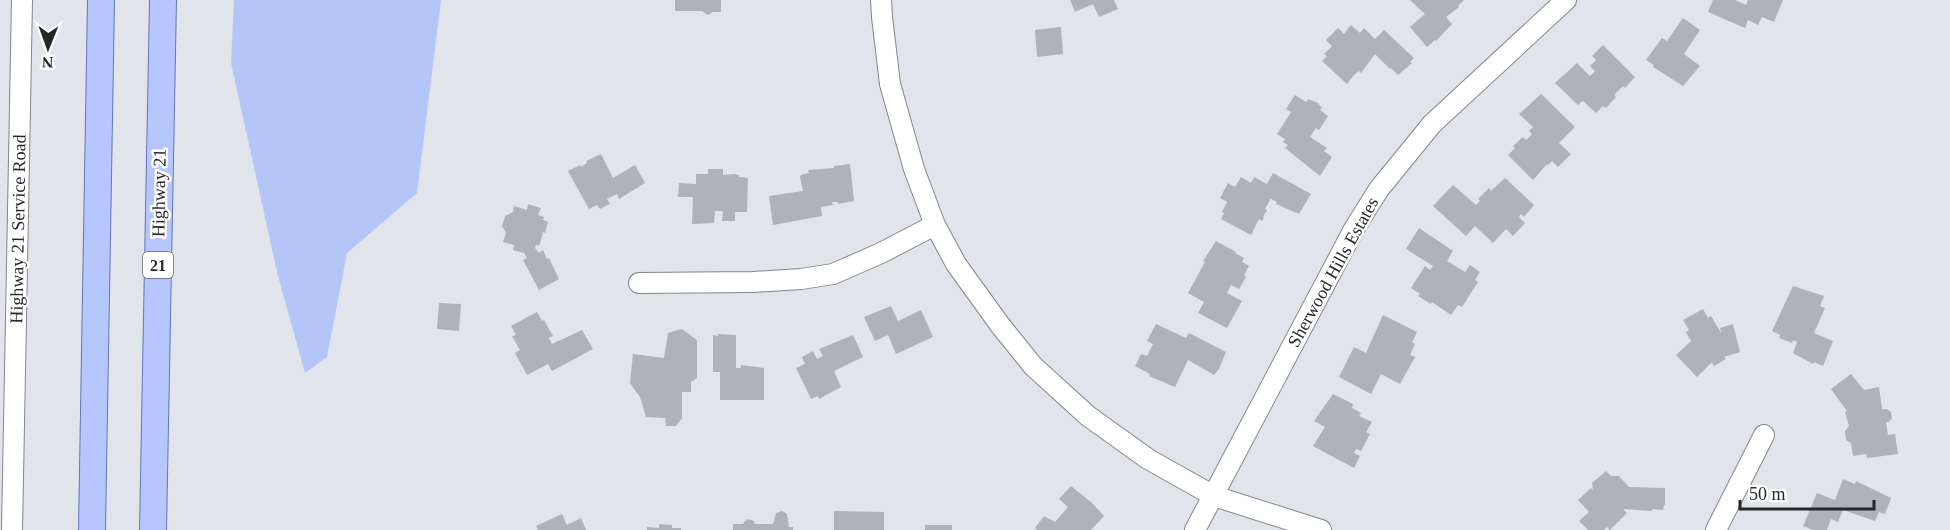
<svg xmlns="http://www.w3.org/2000/svg" width="1950" height="530" font-family="Georgia,serif">
	<style>
		.green { fill: #b4c5f8 }
		.building { fill: #afb2b8 }
		.lines { fill: none; stroke-linecap: round; stroke-linejoin: round }
		.minor-casing { stroke: #84868c; stroke-width: 22 }
		.major-casing { stroke: #6476b3; stroke-width: 28 }
		.minor { stroke: #fff; stroke-width: 20 }
		.major { stroke: #b6c6fe; stroke-width: 26 }
		.labels { text-anchor: middle; dominant-baseline: central; stroke-width: 5; stroke-linejoin: round; paint-order: stroke }
		.shield { fill: #fff; stroke: #67686a; stroke-width: 1.5 }
		.shield-label { font-size: 16px; font-weight: bold; fill: #26272a }
		.street-label { font-size: 18px; fill: #26272a; stroke: #fff }
	</style>
	<rect width="100%" height="100%" fill="#e1e4ea"/>
	<path class="green" d="M234,0H441L417,193L347,253L327,357L305,373L278,276L231,63Z"/>
	<g class="building">
		<path d="M675,0H721V12H713L708,15L702,11H675Z"/>
		<path d="M1070,0H1114L1118,9L1099,17L1093,4L1075,12Z"/>
		<path d="M1410,0H1464L1458,6L1459,7L1446,17L1452,24L1436,41L1435,40L1427,47L1410,27L1425,14Z"/>
		<path d="M1713,0H1735L1746,5L1748,0H1783L1774,22L1762,17L1758,25L1748,20L1745,28L1708,12Z"/>
		<path d="M1683,18L1700,30L1684,54L1700,66L1683,86L1653,67L1654,65L1646,60L1662,38L1667,41Z"/>
		<path d="M1351,25L1360,33L1364,28L1375,39L1384,30L1414,58L1410,62L1412,63L1398,75L1391,68L1390,69L1375,54L1361,73L1359,71L1354,75L1347,84L1322,61L1327,56L1324,54L1332,46L1326,40L1338,28L1344,34Z"/>
		<path d="M1061,27L1063,54L1037,57L1035,30Z"/>
		<path d="M1603,45L1635,77L1625,88L1623,86L1614,95L1616,97L1606,108L1603,106L1596,113L1583,101L1578,105L1555,83L1577,63L1590,76L1595,71L1590,66L1596,60L1592,56Z"/>
		<path d="M1541,94L1575,127L1559,143L1571,154L1558,167L1552,161L1548,165L1547,164L1533,180L1508,155L1515,148L1513,146L1523,137L1526,140L1532,134L1529,131L1533,127L1519,114Z"/>
		<path d="M1295,95L1306,102L1308,99L1318,103L1322,108L1320,110L1328,116L1321,127L1319,130L1316,128L1310,137L1327,148L1324,151L1332,157L1320,176L1285,148L1288,145L1283,142L1285,139L1277,134L1291,112L1286,109Z"/>
		<path d="M601,154L613,178L635,165L645,183L619,199L617,194L607,199L610,204L600,209L597,205L589,209L568,171L580,165L581,167L587,163L586,161Z"/>
		<path d="M850,164L854,201L838,204V202H832L833,205L821,207L822,216L773,225L769,196L803,191L800,177L801,175L809,173L808,170L834,168V166Z"/>
		<path d="M708,169H723V175L735,174L739,175V177L748,178L747,212H735V221H722L723,211H715L714,223L692,224L693,197H678L679,183L696,184V174H708Z"/>
		<path d="M1273,173L1311,194L1299,214L1276,204L1277,202L1269,198L1270,200L1265,209L1267,210L1263,217H1264L1262,221L1259,219L1251,235L1221,219L1224,213L1222,212L1227,202L1220,198L1228,183L1235,187L1241,177L1251,183L1254,177L1267,184Z"/>
		<path d="M1505,178L1534,205L1524,217L1521,214L1519,217L1525,223L1513,236L1506,229L1493,243L1475,226L1466,236L1433,206L1453,185L1476,205L1480,201L1478,199L1489,188L1491,191Z"/>
		<path d="M528,204L541,208L538,215L544,217L543,220L548,222L545,233L540,231L543,233L539,246L536,245L535,248L539,253L543,250L547,259L549,258L559,279L539,290L523,260L527,258L524,253L513,250L514,245L503,242L506,233L502,226L505,216L513,212L514,206L527,210Z"/>
		<path d="M1419,228L1453,251L1447,261L1465,272L1470,265L1480,272L1475,280L1478,282L1462,307L1458,305L1451,315L1432,302L1431,304L1418,296L1420,294L1411,288L1425,266L1430,270L1433,266L1406,249Z"/>
		<path d="M1216,241L1236,252L1235,253L1244,258L1242,262L1249,266L1244,275L1246,277L1239,289L1231,285L1227,293L1242,301L1227,328L1198,313L1204,302L1188,293L1205,262L1203,261Z"/>
		<path d="M1793,286L1824,296L1820,306L1825,308L1814,333L1833,341L1823,366L1814,362L1813,364L1793,353L1797,342L1793,340L1792,343L1779,338L1780,335L1772,331Z"/>
		<path d="M439,303L461,304L459,331L437,329Z"/>
		<path d="M891,306L898,321L921,310L933,337L896,354L888,335L875,341L864,317Z"/>
		<path d="M1703,309L1708,318L1711,316L1721,333L1720,328L1733,324L1740,352L1724,357L1726,359L1714,366L1712,362L1697,377L1676,355L1691,341L1686,332L1689,330L1683,320Z"/>
		<path d="M537,312L542,321L544,320L553,336L549,338L552,344L582,330L593,349L552,371L548,364L527,375L515,353L520,350L512,336L516,335L511,326Z"/>
		<path d="M1383,315L1417,332L1412,342L1415,344L1410,355L1415,357L1400,384L1381,374L1371,394L1339,377L1354,347L1366,353Z"/>
		<path d="M1156,324L1186,338L1189,333L1226,352L1219,369L1214,375L1188,360L1175,387L1149,376L1150,374L1135,366L1141,354L1147,356L1153,344L1147,341Z"/>
		<path d="M682,329L697,340V378L691,382V392H682V418L676,426H666L665,418L646,417L640,397L630,383L633,354L664,358L668,333Z"/>
		<path d="M718,334L736,335V368H741V365L764,368V400H720V372H713V335L718,336Z"/>
		<path d="M853,335L863,357L834,371L841,387L819,399L818,396L811,399L796,368L805,364L802,357L813,351L817,359L823,356L819,349Z"/>
		<path d="M1851,374L1864,390L1879,387L1882,409H1887L1891,412L1892,418L1889,422H1886L1888,435L1895,434L1898,454L1867,458L1866,454L1853,456L1851,443L1846,440L1845,431L1849,426L1845,412L1847,411L1831,389Z"/>
		<path d="M1333,394L1353,404L1352,408L1361,413L1359,416L1372,422L1366,432L1370,434L1361,451L1356,449L1354,453L1360,456L1354,468L1313,446L1325,427L1314,421Z"/>
		<path d="M1606,471L1611,476H1619L1629,487L1665,488V505H1664L1663,510L1652,509V511L1623,509L1627,513L1610,530L1607,527L1604,530H1588L1579,521L1589,512L1578,500L1591,488L1593,490L1592,483Z"/>
		<path d="M1843,479L1855,484L1856,481L1891,498L1885,514L1879,512L1875,521L1843,510L1838,522L1831,519L1827,530H1813L1803,526L1817,493L1835,500Z"/>
		<path d="M1071,486L1092,503L1104,516L1091,530H1037L1035,528L1044,516L1055,522L1068,507L1059,499Z"/>
		<path d="M782,511L787,514L789,527H793V530H733V524H743L745,521L748,519L754,521L755,524H773L776,513Z"/>
		<path d="M834,511L884,512V530H834Z"/>
		<path d="M562,514L567,525L581,518L586,530H538L536,526Z"/>
		<path d="M659,524L672,525V528H681V530H647V527L659,528Z"/>
		<rect x="925" y="525" width="27" height="5"/>
	</g>
	<g class="lines">
		<defs>
			<g id="minor">
				<path d="M881,0L882,17L890,84L914,169L935,225L956,264L1000,325L1033,366L1088,416L1148,459L1214,496L1321,530"/>
				<path d="M639,283L753,282L801,279L833,274L881,253L935,225"/>
				<path d="M12,530L22,0"/>
				<path d="M1195,530L1354,229L1379,189L1432,124L1566,0"/>
				<path d="M1716,530L1764,435"/>
			</g>
			<g id="major">
				<path d="M92,530L101,0"/>
				<path d="M153,530L163,0"/>
			</g>
		</defs>
		<use href="#minor" class="minor-casing"/>
		<use href="#major" class="major-casing"/>
		<use href="#minor" class="minor"/>
		<use href="#major" class="major"/>
	</g>
	<g class="labels">
		<rect class="shield" x="143" y="252" width="30" height="26" rx="4.5"/>
		<g class="shield-label">
			<text x="158" y="265">21</text>
		</g>
		<g class="street-label">
			<text transform="translate(159 193) rotate(-89)">Highway 21</text>
			<text transform="translate(18 229) rotate(-89)">Highway 21 Service Road</text>
			<text transform="translate(1333 272) rotate(-61)">Sherwood Hills Estates</text>
		</g>
	</g>
	<g transform="translate(48 48) rotate(181)" stroke="#ffffff" stroke-width="4.5" paint-order="stroke">
	<path d="M0-4.5L10 22L0 15L-10 22Z" fill="#26272a"/>
	<text y="-9" font-size="16" font-weight="bold" text-anchor="middle" fill="#26272a">N</text>
	</g>
	<path d="M1740 500v9h134v-9" fill="none" stroke="#26272a" stroke-width="3"/>
	<text x="1749" y="500" font-size="18" fill="#26272a" stroke="#ffffff" stroke-width="4.5" paint-order="stroke">50 m</text>
</svg>
